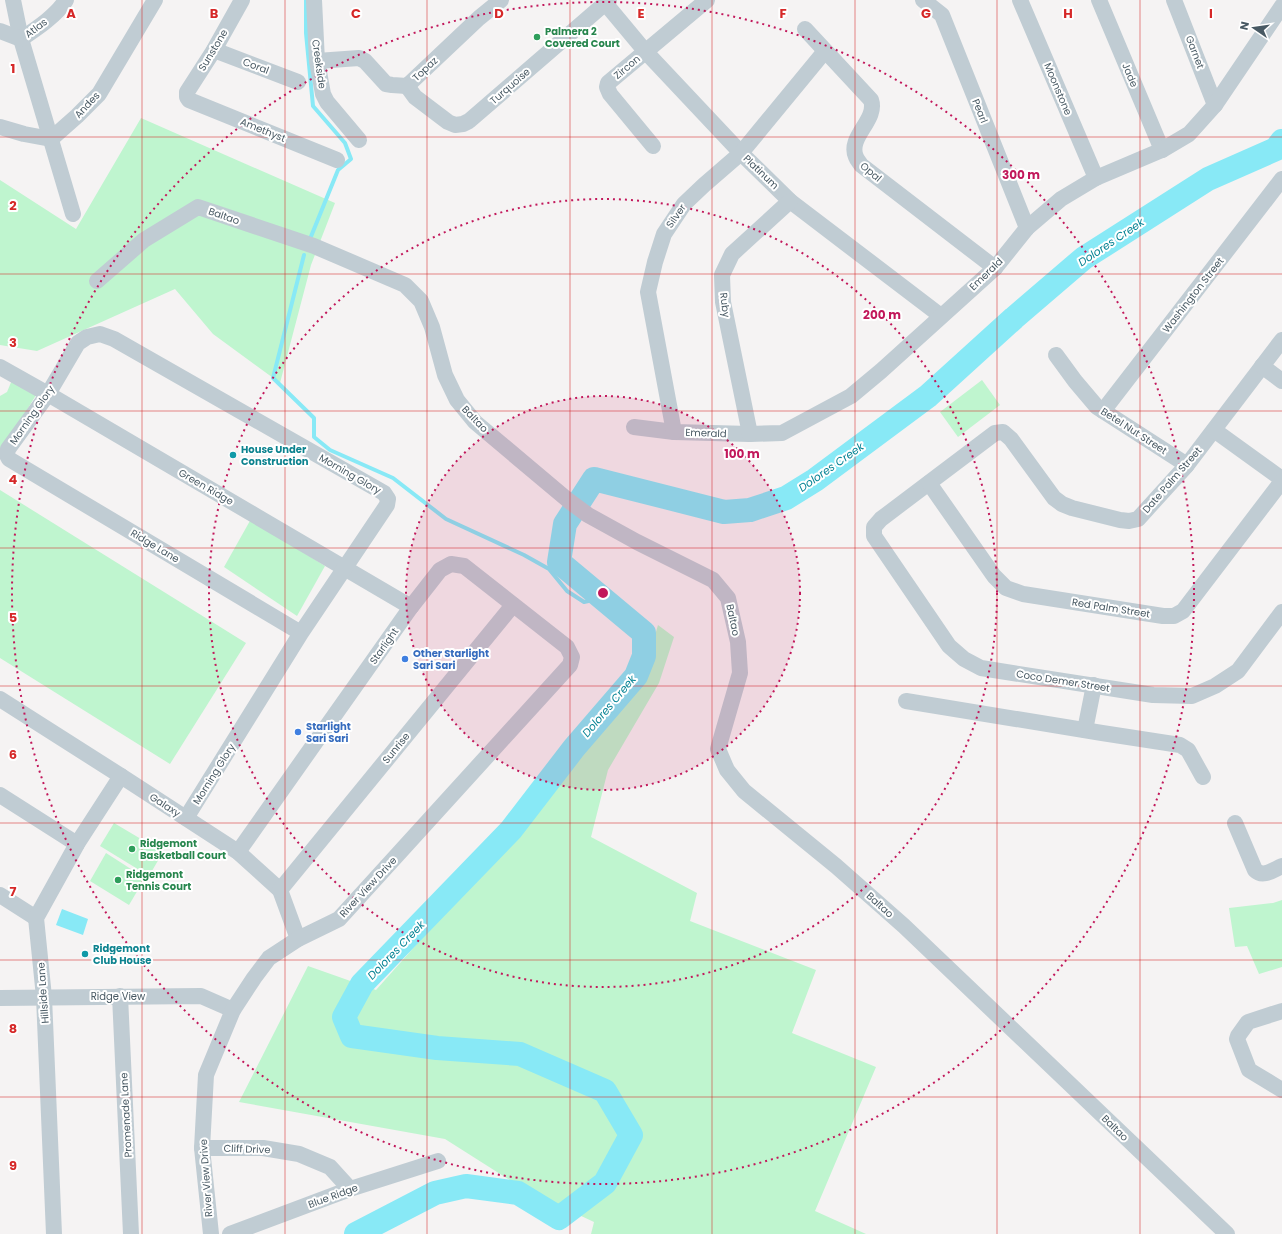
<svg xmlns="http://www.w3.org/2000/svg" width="1282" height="1234" font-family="Poppins,sans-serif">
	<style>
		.green { fill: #bff5cf }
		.water { fill: #88e9f6 }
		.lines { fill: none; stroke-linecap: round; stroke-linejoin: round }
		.stream { stroke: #88e9f6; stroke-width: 4 }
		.river { stroke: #88e9f6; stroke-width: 24 }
		.minor { stroke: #c0ccd3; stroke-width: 16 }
		.grid { fill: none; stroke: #d62828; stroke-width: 1; stroke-opacity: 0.55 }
		.ring { fill: none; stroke: #c2185b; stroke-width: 2; stroke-dasharray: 2 4 }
		.leisure-dot { fill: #2e9e5b; stroke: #fff; stroke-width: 1.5 }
		.culture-dot { fill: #0f9aa8; stroke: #fff; stroke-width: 1.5 }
		.shop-dot { fill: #3f7fe0; stroke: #fff; stroke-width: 1.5 }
		.labels { text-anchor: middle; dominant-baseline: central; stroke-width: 4; stroke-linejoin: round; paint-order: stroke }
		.street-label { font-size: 10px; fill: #485963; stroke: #fff }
		.leisure-label { font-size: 10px; font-weight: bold; fill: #27864d; stroke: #fff; text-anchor: start }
		.culture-label { font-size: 10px; font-weight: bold; fill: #0d838f; stroke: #fff; text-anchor: start }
		.shop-label { font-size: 10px; font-weight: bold; fill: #366cbe; stroke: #fff; text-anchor: start }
		.water-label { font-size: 11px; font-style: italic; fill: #048293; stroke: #fff }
		.grid-label { font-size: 13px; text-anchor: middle; font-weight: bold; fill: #d62828; stroke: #fff; stroke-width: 4; stroke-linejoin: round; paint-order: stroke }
		.centre { fill: #c2185b; stroke: #fff; stroke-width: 2 }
		.ring-label { font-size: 12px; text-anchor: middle; font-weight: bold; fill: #c2185b; stroke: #fff; stroke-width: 4; stroke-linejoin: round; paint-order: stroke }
	</style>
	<rect width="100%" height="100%" fill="#f5f3f3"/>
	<g class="green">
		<path d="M141,118L335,203L311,265L280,383L213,334L175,289L37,351L0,345V180L76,229Z"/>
		<path d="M12,380L36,395L0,454V396L7,392Z"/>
		<path d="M982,380L1000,405L958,437L940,412Z"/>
		<path d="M0,490L246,643L170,764L0,658Z"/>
		<path d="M251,519L325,566L297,616L224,567Z"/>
		<path d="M658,625L674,637L659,683L608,770L591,837L697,893L690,921L816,970L792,1033L876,1067L815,1211L866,1234H591L594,1222L579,1215L557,1210L445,1139L239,1102L308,966L376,990L563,780L645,669Z"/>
		<path d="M114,823L163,852L149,876L100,846Z"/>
		<path d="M106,853L145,878L129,905L90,881Z"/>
		<path d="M1282,900V967L1259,974L1247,946L1235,947L1229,908L1273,903Z"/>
	</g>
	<path class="water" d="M62,909L88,919L83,935L56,925Z"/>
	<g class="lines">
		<g class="stream">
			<path d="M306,0V33L313,106L345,143L351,159L338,170L310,239"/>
			<path d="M304,255L273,378L314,418V437L330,450L393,478L446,519L524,555L549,569L567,591L584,602L602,598"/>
		</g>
		<path class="river" d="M356,1234L435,1193L466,1186L518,1193L559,1218L605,1183L631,1135L605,1091L520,1054L437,1048L352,1036L344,1017L362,984L511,830L574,748L636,676L644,656V633L559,562L565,524L594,479L724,512L750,510L786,498L815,480L928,396L1014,318L1084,258L1208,179L1276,149L1282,141"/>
		<g class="minor">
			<path d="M13,0L21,39L73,214"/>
			<path d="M242,0L214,50L187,92V97L189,100L337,160"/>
			<path d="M314,0L317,61L323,94L327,102L359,140"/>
			<path d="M923,0L942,15L1027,228"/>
			<path d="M1020,0L1096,178"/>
			<path d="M1099,0L1162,150"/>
			<path d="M1174,0L1215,105"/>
			<path d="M605,3L645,51L741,153L790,201L941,316"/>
			<path d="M805,29L871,100C878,120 847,137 856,157C857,160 860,163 861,165L995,268"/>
			<path d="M0,31L21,39C36,29 56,16 66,0"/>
			<path d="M214,50L298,82"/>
			<path d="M317,61L359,58L365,61L386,84L392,85L407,86L479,18L501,0"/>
			<path d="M407,86L415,97L448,122L455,125L463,124L469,121L609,0"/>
			<path d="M0,127L24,134L51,139L77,116L99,94L155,0"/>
			<path d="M653,146L610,94L607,87L608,83L707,0"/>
			<path d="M97,281L144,240L198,207L314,246L405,285L421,301L432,327L445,375L457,400L475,422L569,501L588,515L637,542L713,580L728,598L738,642L740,673L718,749L727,770L744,791L836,866L904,926L1227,1234"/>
			<path d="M1282,340L1187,465L1138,519L1129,521L1120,520L1072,508L1062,504L1054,498L1011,439L1003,432L995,433L881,519L874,527V536L949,646L964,659L981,668L1153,695L1192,696L1215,686L1238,671L1282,612"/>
			<path d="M1056,355L1075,381L1097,407L1187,465"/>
			<path d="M1262,366L1282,381"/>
			<path d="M0,367L48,394L411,607"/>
			<path d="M1103,411L1282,179"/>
			<path d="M634,427L674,432L750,434L782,433L851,396L881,371L995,268L1027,228L1061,199L1096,178L1162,150L1189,134L1215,105L1282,6"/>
			<path d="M1214,430L1282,479"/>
			<path d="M674,432L648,292L655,262L664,234L684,204L704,185L741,153L825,51"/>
			<path d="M750,434L723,302L722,275L732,254L790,201"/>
			<path d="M929,483L994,576L1006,588L1023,594L1163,616H1174L1183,611L1282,481"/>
			<path d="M0,699L121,776L238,852L280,890L298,939"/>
			<path d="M906,701L1102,733L1180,745L1188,750L1203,777"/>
			<path d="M1085,730L1094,685"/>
			<path d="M0,795L77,844"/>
			<path d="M186,818L301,633L387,505L388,499L384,493L114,339L100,334L87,337L78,343L48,394L8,449L7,455L9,459L301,633"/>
			<path d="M1235,823L1255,870C1263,878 1273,870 1282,866"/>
			<path d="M280,890L513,605"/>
			<path d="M0,895L36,918"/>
			<path d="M120,996L131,1234"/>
			<path d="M0,998L201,996L233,1010"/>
			<path d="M1282,1011L1248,1022L1238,1036L1237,1039L1249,1070L1282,1090"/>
			<path d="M202,1148H263L299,1154L330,1167L350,1189"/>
			<path d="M54,1234L44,997L36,918L77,844L121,776"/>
			<path d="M211,1234L202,1148L206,1075L233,1010L254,978L269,958L298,939L339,919L570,665L572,657L567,647L464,566L451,564L440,570L411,607L238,852"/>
			<path d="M230,1234L350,1189L438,1161"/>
		</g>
	</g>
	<path class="grid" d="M142,0V1234M285,0V1234M427,0V1234M570,0V1234M712,0V1234M855,0V1234M997,0V1234M1140,0V1234M0,137H1282M0,274H1282M0,411H1282M0,548H1282M0,686H1282M0,823H1282M0,960H1282M0,1097H1282"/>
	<circle cx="603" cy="593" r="197" fill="#c2185b" fill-opacity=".12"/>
	<g class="ring">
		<circle cx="603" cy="593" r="197"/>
		<circle cx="603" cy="593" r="394"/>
		<circle cx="603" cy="593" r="591"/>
	</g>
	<g class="leisure-dot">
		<circle cx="537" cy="37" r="4"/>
		<circle cx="132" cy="849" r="4"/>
		<circle cx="118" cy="880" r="4"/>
	</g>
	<g class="culture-dot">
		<circle cx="233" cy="455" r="4"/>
		<circle cx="85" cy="954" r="4"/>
	</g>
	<g class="shop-dot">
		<circle cx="405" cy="659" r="4"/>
		<circle cx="298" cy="732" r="4"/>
	</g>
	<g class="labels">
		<g class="street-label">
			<text transform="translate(36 28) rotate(-37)">Atlas</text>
			<text transform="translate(213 50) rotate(-59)">Sunstone</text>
			<text transform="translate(1195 52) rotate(69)">Garnet</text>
			<text transform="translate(319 64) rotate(82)">Creekside</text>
			<text transform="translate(256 66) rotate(21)">Coral</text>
			<text transform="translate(627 67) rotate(-40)">Zircon</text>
			<text transform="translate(425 69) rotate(-43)">Topaz</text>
			<text transform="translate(1130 75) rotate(67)">Jade</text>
			<text transform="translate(510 86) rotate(-41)">Turquoise</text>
			<text transform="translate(1058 89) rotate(67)">Moonstone</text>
			<text transform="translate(87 105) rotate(-47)">Andes</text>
			<text transform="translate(980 111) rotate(68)">Pearl</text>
			<text transform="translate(263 130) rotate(22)">Amethyst</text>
			<text transform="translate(761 172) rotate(44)">Platinum</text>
			<text transform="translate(871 172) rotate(40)">Opal</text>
			<text transform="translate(224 216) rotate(19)">Baltao</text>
			<text transform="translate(676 216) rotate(-55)">Silver</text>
			<text transform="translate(986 274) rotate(-44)">Emerald</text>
			<text transform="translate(1193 295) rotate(-52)">Washington Street</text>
			<text transform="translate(725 305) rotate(83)">Ruby</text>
			<text transform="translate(32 415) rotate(-55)">Morning Glory</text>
			<text transform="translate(475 419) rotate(46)">Baltao</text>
			<text transform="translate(1134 431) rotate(33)">Betel Nut Street</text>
			<text transform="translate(706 433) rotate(2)">Emerald</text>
			<text transform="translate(350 474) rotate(30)">Morning Glory</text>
			<text transform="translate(1172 480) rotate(-49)">Date Palm Street</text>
			<text transform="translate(206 487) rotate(30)">Green Ridge</text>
			<text transform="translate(155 546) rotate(31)">Ridge Lane</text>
			<text transform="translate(1111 608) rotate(9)">Red Palm Street</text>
			<text transform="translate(733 620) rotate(78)">Baltao</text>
			<text transform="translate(384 646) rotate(-55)">Starlight</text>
			<text transform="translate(1063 681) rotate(9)">Coco Demer Street</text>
			<text transform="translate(396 748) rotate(-51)">Sunrise</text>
			<text transform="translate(214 774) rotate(-58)">Morning Glory</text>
			<text transform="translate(165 805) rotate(33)">Galaxy</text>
			<text transform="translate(368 887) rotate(-47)">River View Drive</text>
			<text transform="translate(880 905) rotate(42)">Baltao</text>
			<text transform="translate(43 993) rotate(-94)">Hillside Lane</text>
			<text x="118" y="996">Ridge View</text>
			<text transform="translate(126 1115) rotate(-93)">Promenade Lane</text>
			<text transform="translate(1115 1128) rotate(44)">Baltao</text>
			<text transform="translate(247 1149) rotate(2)">Cliff Drive</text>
			<text transform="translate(206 1178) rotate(-94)">River View Drive</text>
			<text transform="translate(333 1196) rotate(-20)">Blue Ridge</text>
		</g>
		<g class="leisure-label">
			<text x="545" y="31">Palmera 2<tspan x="545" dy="12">Covered Court</tspan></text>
			<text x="140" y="843">Ridgemont<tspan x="140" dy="12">Basketball Court</tspan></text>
			<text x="126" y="874">Ridgemont<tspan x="126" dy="12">Tennis Court</tspan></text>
		</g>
		<g class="culture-label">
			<text x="241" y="449">House Under<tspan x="241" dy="12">Construction</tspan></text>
			<text x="93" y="948">Ridgemont<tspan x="93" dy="12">Club House</tspan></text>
		</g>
		<g class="shop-label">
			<text x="413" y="653">Other Starlight<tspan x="413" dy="12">Sari Sari</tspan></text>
			<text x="306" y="726">Starlight<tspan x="306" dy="12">Sari Sari</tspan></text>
		</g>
		<g class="water-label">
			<text transform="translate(1111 242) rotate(-34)">Dolores Creek</text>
			<text transform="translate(831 467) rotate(-35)">Dolores Creek</text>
			<text transform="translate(609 706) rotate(-50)">Dolores Creek</text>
			<text transform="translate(396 950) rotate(-46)">Dolores Creek</text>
		</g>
	</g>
	<g class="grid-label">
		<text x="71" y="18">A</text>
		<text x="214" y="18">B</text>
		<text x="356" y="18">C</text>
		<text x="499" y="18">D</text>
		<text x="641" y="18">E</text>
		<text x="783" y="18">F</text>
		<text x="926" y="18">G</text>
		<text x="1068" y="18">H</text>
		<text x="1211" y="18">I</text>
		<text x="13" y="73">1</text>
		<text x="13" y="210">2</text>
		<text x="13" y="347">3</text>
		<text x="13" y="484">4</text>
		<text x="13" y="622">5</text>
		<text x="13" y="759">6</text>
		<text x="13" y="896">7</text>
		<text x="13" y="1033">8</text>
		<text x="13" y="1170">9</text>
	</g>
	<circle cx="603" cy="593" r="6" class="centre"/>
	<g class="ring-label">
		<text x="1021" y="179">300 m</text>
		<text x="882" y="319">200 m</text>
		<text x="742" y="458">100 m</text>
	</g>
	<g transform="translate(1254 28) rotate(283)" stroke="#ffffff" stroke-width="3" paint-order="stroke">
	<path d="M0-3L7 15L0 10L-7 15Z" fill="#485963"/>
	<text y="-6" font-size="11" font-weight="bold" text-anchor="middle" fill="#485963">N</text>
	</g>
</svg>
